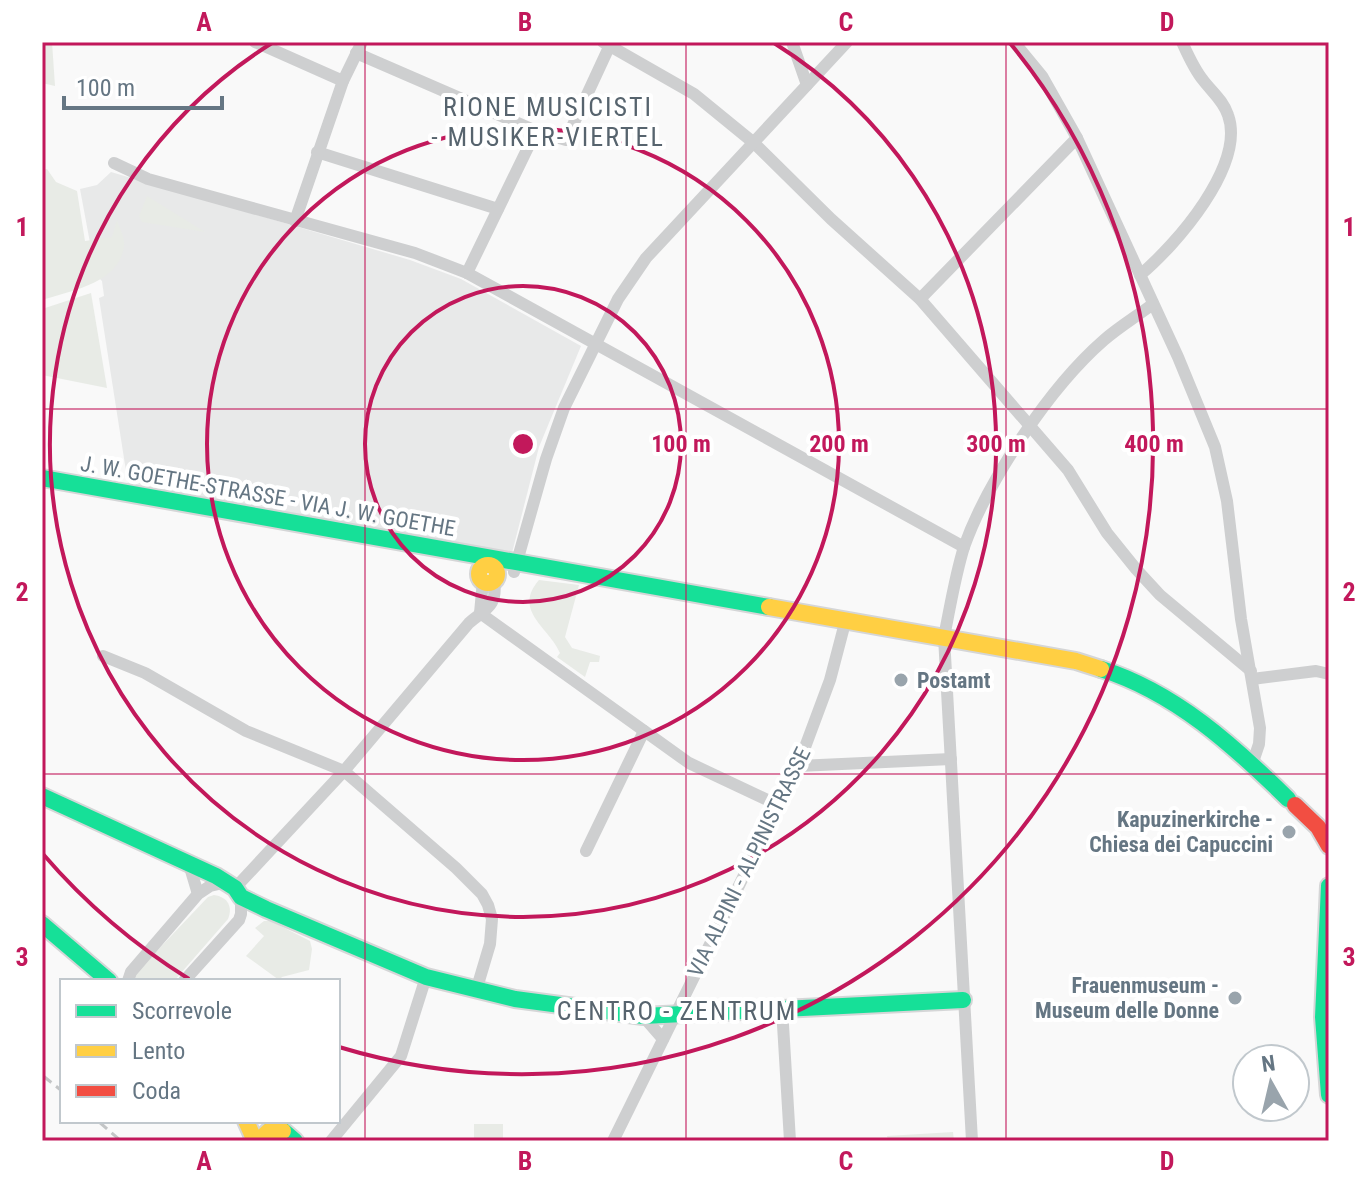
<svg xmlns="http://www.w3.org/2000/svg" width="1371" height="1183" font-family="'Roboto Condensed',sans-serif">
	<style>
		.built { fill: #e8e9e9 }
		.green { fill: #e8ebe6 }
		.lines { fill: none; stroke-linecap: round; stroke-linejoin: round }
		.fast-casing { stroke: #d5d6d7; stroke-width: 20 }
		.slow-casing { stroke: #d5d6d7; stroke-width: 20 }
		.jam-casing { stroke: #d5d6d7; stroke-width: 20 }
		.street { stroke: #cecfd0; stroke-width: 12 }
		.fast { stroke: #16e098; stroke-width: 16 }
		.slow { stroke: #ffcf43; stroke-width: 16 }
		.jam { stroke: #f24e42; stroke-width: 16 }
		.rail { stroke: #c3c5c6; stroke-width: 3; stroke-dasharray: 12 6; stroke-linecap: butt }
		.grid { fill: none; stroke: #c2185b; stroke-width: 2; stroke-opacity: 0.55 }
		.ring { fill: none; stroke: #c2185b; stroke-width: 4 }
		.poi-dot { fill: #99a4ac; stroke: #fff; stroke-width: 3 }
		.labels { text-anchor: middle; dominant-baseline: central; stroke-width: 8; stroke-linejoin: round; paint-order: stroke }
		.street-label { font-size: 22px; fill: #657683; stroke: #fff }
		.poi-label { font-size: 22px; font-weight: bold; fill: #657683; stroke: #fff; text-anchor: end }
		.quarter-label { font-size: 26px; letter-spacing: 2px; fill: #57646e; stroke: #fff }
		.centre { fill: #c2185b; stroke: #fff; stroke-width: 4 }
		.ring-label { font-size: 24px; text-anchor: middle; font-weight: bold; fill: #c2185b; stroke: #fff; stroke-width: 8; stroke-linejoin: round; paint-order: stroke }
		.neatline { fill: none; stroke: #c2185b; stroke-width: 3 }
		.grid-label { font-size: 26px; text-anchor: middle; font-weight: bold; fill: #c2185b }
	</style>
	<rect width="100%" height="100%" fill="#f9f9f9"/>
	<path class="built" d="M111,172L410,260L461,279L581,346L539,447L512,553L139,488L128,484L99,298L104,296L102,281L96,275L80,189L97,185Z"/>
	<g class="green">
		<path d="M42,42H52L55,86L42,83Z"/>
		<path d="M47,169L56,182L77,191L85,241L112,237L117,220C119,227 125,238 124,245C121,283 70,291 42,300V170Z"/>
		<path d="M147,196L205,232L142,222L139,216Z"/>
		<path d="M91,293L107,388L42,375V309Z"/>
		<path d="M539,580L579,585L565,637L572,648L600,656L599,662H590L585,677L557,657L560,653C550,628 512,611 539,580Z"/>
		<path d="M214,895C228,897 233,907 228,919L174,981H135L136,973L208,897Z"/>
		<path d="M264,921H271L310,941L312,949L309,970L282,977L279,980L246,956L264,936L255,928Z"/>
		<rect x="474" y="1124" width="29" height="17"/>
		<path d="M953,1132L954,1141H888L887,1136Z"/>
	</g>
	<g class="lines">
		<defs>
			<g id="fast">
				<path d="M42,478L769,607"/>
				<path d="M1101,669C1175,692 1234,746 1288,799"/>
				<path d="M42,796L216,876L235,888L241,897L266,909L426,977L515,999L643,1016L963,1000"/>
				<path d="M1329,886L1323,1017L1329,1095"/>
				<path d="M42,924L109,981"/>
				<path d="M272,1121L295,1141"/>
			</g>
			<g id="slow">
				<circle cx="488" cy="574" r="9"/>
				<path d="M769,607L1076,661L1101,669"/>
				<path d="M246,1121L255,1141"/>
				<path d="M258,1141L269,1131H283"/>
			</g>
			<path id="jam" d="M1295,805L1318,827L1329,846"/>
		</defs>
		<use href="#fast" class="fast-casing"/>
		<use href="#slow" class="slow-casing"/>
		<use href="#jam" class="jam-casing"/>
		<g class="street">
			<path d="M255,42L343,81"/>
			<path d="M603,42L694,94L754,143L831,219L920,299L1068,470L1107,533L1136,569L1160,595L1251,671"/>
			<path d="M792,42L807,85"/>
			<path d="M1014,42L1042,76L1077,138L1178,357L1215,447L1227,501L1241,619L1260,728L1259,744L1252,765"/>
			<path d="M356,53L536,131"/>
			<path d="M317,152L498,209"/>
			<path d="M114,163L148,179L415,253L467,273L964,547"/>
			<path d="M295,221L343,81L362,42"/>
			<path d="M467,273L536,131L566,140L610,45"/>
			<path d="M1140,275C1176,245 1246,165 1228,115C1223,100 1212,92 1203,80C1194,69 1188,55 1182,42"/>
			<path d="M920,299L1077,138"/>
			<path d="M514,572L546,459L564,408L618,299L646,258L847,42"/>
			<path d="M480,613L689,763L780,806"/>
			<path d="M480,613L483,581"/>
			<path d="M103,656L145,673L246,731L344,771L456,868L482,894L488,905L492,919L490,944L476,991"/>
			<path d="M1252,679L1316,671L1329,674"/>
			<path d="M798,766L951,759"/>
			<path d="M586,851L644,731"/>
			<path d="M189,864L198,894"/>
			<path d="M235,888L344,771L469,623C485,609 498,607 494,581"/>
			<path d="M128,981L131,972L198,894L210,886L223,883"/>
			<path d="M184,981L239,920L241,914V897"/>
			<path d="M782,1008L790,1141"/>
			<path d="M643,1016L663,1039"/>
			<path d="M331,1141L401,1056L426,977"/>
			<path d="M613,1141L798,766L830,680L846,619"/>
			<path d="M972,1141L944,637C950,608 955,576 964,547C988,480 1050,387 1104,340C1119,327 1137,316 1153,304"/>
		</g>
		<use href="#fast" class="fast"/>
		<use href="#slow" class="slow"/>
		<use href="#jam" class="jam"/>
		<g class="rail">
			<path d="M42,1075L62,1091"/>
			<path d="M98,1121L121,1141"/>
		</g>
	</g>
	<path class="grid" d="M365,42V1141M686,42V1141M1006,42V1141M42,409H1329M42,774H1329"/>
	<g class="ring">
		<circle cx="523" cy="444" r="158"/>
		<circle cx="523" cy="444" r="316"/>
		<path d="M774 43A473 473 0 1 1 272 43"/>
		<path d="M189 979A631 631 0 0 1 43 854M1010 43A631 631 0 0 1 339 1047"/>
	</g>
	<g class="poi-dot">
		<circle cx="901" cy="680" r="8"/>
		<circle cx="1289" cy="832" r="8"/>
		<circle cx="1235" cy="998" r="8"/>
	</g>
	<g class="labels">
		<g class="street-label">
			<text transform="translate(268 496) rotate(10)">J. W. GOETHE-STRASSE - VIA J. W. GOETHE</text>
			<text transform="translate(749 862) rotate(-64)">VIA ALPINI - ALPINISTRASSE</text>
		</g>
		<g class="poi-label">
			<text x="917" y="680" text-anchor="start">Postamt</text>
			<text x="1273" y="819">Kapuzinerkirche -<tspan x="1273" dy="25">Chiesa dei Capuccini</tspan></text>
			<text x="1219" y="985">Frauenmuseum -<tspan x="1219" dy="25">Museum delle Donne</tspan></text>
		</g>
		<g class="quarter-label">
			<text x="548" y="107">RIONE MUSICISTI<tspan x="548" dy="30">- MUSIKER-VIERTEL</tspan></text>
			<text x="677" y="1011">CENTRO - ZENTRUM</text>
		</g>
	</g>
	<circle cx="523" cy="444" r="12" class="centre"/>
	<g class="ring-label">
		<text x="681" y="452">100 m</text>
		<text x="839" y="452">200 m</text>
		<text x="996" y="452">300 m</text>
		<text x="1154" y="452">400 m</text>
	</g>
	<rect width="1371" height="1183" fill="none" stroke="#ffffff" stroke-width="88"/>
	<rect x="60" y="979" width="280" height="144" fill="#ffffff" stroke="#c1c8cd" stroke-width="2"/>
	<rect x="76" y="1005" width="40" height="12" fill="#16e098" stroke="#c1c8cd" stroke-width="2"/>
	<text x="132" y="1019" font-size="24" fill="#657683">Scorrevole</text>
	<rect x="76" y="1045" width="40" height="12" fill="#ffcf43" stroke="#c1c8cd" stroke-width="2"/>
	<text x="132" y="1059" font-size="24" fill="#657683">Lento</text>
	<rect x="76" y="1085" width="40" height="12" fill="#f24e42" stroke="#c1c8cd" stroke-width="2"/>
	<text x="132" y="1099" font-size="24" fill="#657683">Coda</text>
	<g transform="translate(1271 1083) rotate(352)"><circle r="38" fill="#ffffff" stroke="#c1c8cd" stroke-width="2"/>
	<path d="M0-6L14 30L0 20L-14 30Z" fill="#99a4ac"/>
	<text y="-12" font-size="22" font-weight="bold" text-anchor="middle" fill="#657683">N</text>
	</g>
	<path d="M64 96v12h158v-12" fill="none" stroke="#657683" stroke-width="4"/>
	<text x="76" y="96" font-size="24" fill="#657683" stroke="#ffffff" stroke-width="6" paint-order="stroke">100 m</text>
	<rect x="44" y="44" width="1283" height="1095" class="neatline"/>
	<g class="grid-label">
		<text x="204" y="31">A</text>
		<text x="525" y="31">B</text>
		<text x="846" y="31">C</text>
		<text x="1167" y="31">D</text>
		<text x="22" y="236">1</text>
		<text x="1349" y="236">1</text>
		<text x="22" y="601">2</text>
		<text x="1349" y="601">2</text>
		<text x="22" y="966">3</text>
		<text x="1349" y="966">3</text>
		<text x="204" y="1170">A</text>
		<text x="525" y="1170">B</text>
		<text x="846" y="1170">C</text>
		<text x="1167" y="1170">D</text>
	</g>
</svg>
